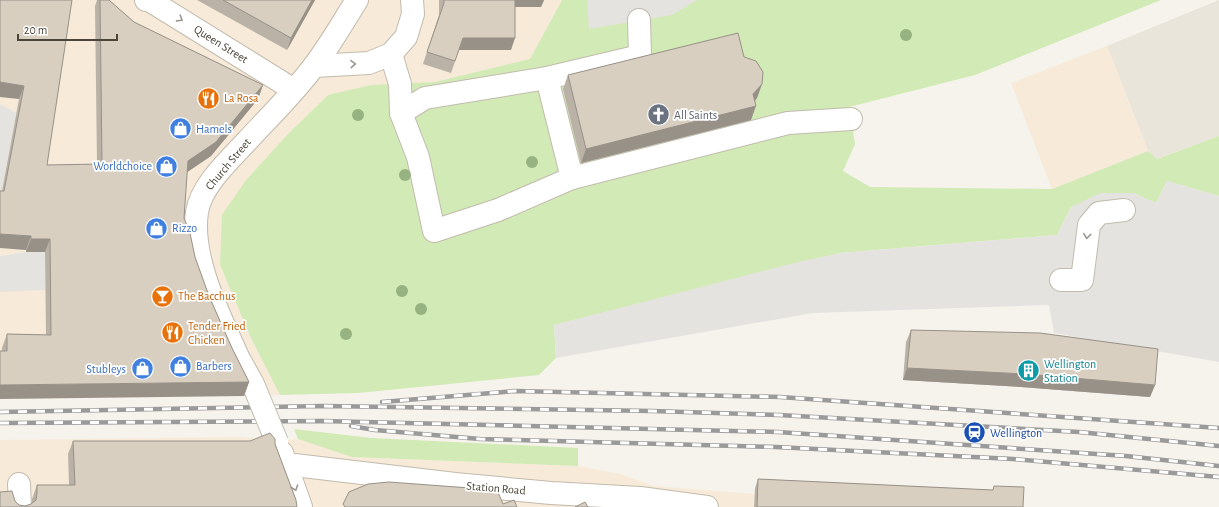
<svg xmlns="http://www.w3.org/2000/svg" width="1219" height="507" font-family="'Alegreya Sans',sans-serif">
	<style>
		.residential { fill: #eae5da }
		.commercial { fill: #f7ead8 }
		.green { fill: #d2eab5 }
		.parking { fill: #e5e3e0 }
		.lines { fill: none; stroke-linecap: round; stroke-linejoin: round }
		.minor-casing { stroke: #c2bbae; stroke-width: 24 }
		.minor { stroke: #fff; stroke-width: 22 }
		.rail-casing { stroke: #9a9a9a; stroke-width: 4.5 }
		.rail { stroke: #fff; stroke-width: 3; stroke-dasharray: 9; stroke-linecap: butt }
		.minor-bridge-casing { stroke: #c2bbae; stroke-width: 24; stroke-linecap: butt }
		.minor-bridge { stroke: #fff; stroke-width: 22 }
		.tree { fill: #97b381 }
		.wall { fill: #bab2a6 }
		.shaded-wall { fill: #979187 }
		.building { fill: #d8cfc1; stroke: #979187 }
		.oneway { stroke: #9c9892 }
		.labels { text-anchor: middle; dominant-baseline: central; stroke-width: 3.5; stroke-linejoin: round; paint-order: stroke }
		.street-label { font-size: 12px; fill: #4b4439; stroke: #fff }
		.food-label { font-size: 12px; fill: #c56008; stroke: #fff; text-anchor: start }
		.worship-label { font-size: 12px; fill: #5b616d; stroke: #fff; text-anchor: start }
		.shop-label { font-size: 12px; fill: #366cbe; stroke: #fff; text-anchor: start }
		.culture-label { font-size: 12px; fill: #0d838f; stroke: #fff; text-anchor: start }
		.transit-label { font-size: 12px; fill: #164399; stroke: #fff; text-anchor: start }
	</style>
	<rect width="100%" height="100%" fill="#f6f3ec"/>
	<path class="residential" d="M1219,0V136L1156,159L1148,151L1107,46Z"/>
	<g class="commercial">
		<path d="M0,0H562L530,59L435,82L400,84L328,95L287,135L246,180L220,265L251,338L280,395L0,399Z"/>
		<path d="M1107,46L1148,151L1052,189L1011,83Z"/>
		<path d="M242,437L274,441L298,439L352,457L578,466L621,474L653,486L755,494L754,507H0V440Z"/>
	</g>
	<g class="green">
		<path d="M562,0H1161L975,75L849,107L855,144L843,171L870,187L1052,189L1148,151L1157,159L1219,136V196L1167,181L1156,203L1133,193L1071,207L1057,235L840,253L554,325L556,358L539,375L358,393L280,395L251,338L220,265L222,215L246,180L287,135L328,95L371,85L435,82L530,59Z"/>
		<path d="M294,429L371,438L578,448V466L352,457L298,439Z"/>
	</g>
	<g class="parking">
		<path d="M587,0H697L672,15L589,29Z"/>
		<path d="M0,104L16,113L0,201Z"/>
		<path d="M1167,181L1219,196V362L1054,333L1049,305L813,313L556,358L554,325L798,262L840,253L1057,235L1071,207L1100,193H1133L1156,203Z"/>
		<path d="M26,252H45V290L0,292V256Z"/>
	</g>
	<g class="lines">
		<defs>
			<g id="minor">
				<path d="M146,0H149L294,90"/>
				<path d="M391,54L400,84L401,113L418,157L434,231L498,210L572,178L788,123L851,119"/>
				<path d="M314,66L369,63L391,54L406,37L413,14L412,0"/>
				<path d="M547,78L640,56L639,20"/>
				<path d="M401,113L425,98L547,78L572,178"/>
				<path d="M1061,280H1082L1089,225L1099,213L1124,210"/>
				<path d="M238,357C220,316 190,258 197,212C201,186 229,160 247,141C269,117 294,93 314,66C330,45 343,22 357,0"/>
				<path d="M282,453L301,507"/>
				<path d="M286,464L455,484L551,493L640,498L707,507"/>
				<path d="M19,484L20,507"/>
			</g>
		</defs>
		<use href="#minor" class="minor-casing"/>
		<use href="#minor" class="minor"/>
		<defs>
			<g id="rail">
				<path d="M382,402L515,391L780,397L1219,428"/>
				<path d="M0,412L324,406L652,411L779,415L1079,432L1219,446"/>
				<path d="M0,423L322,421L778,432L1126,456L1219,466"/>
				<path d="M351,426L375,430L480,439L776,447L1013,459L1219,477"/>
			</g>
		</defs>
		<use href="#rail" class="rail-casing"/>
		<use href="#rail" class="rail"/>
		<defs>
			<path id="minor-bridge" d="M238,357L253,384L277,442"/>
		</defs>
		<use href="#minor-bridge" class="minor-bridge-casing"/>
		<use href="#minor-bridge" class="minor-bridge"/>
	</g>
	<g class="tree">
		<circle cx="906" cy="35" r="6"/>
		<circle cx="358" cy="115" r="6"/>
		<circle cx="532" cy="162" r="6"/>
		<circle cx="405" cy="175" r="6"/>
		<circle cx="402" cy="291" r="6"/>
		<circle cx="421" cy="309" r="6"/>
		<circle cx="346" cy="334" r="6"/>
	</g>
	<g class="wall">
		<path d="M0,0L47,165L97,164L95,6L97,0H109L134,22L263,85L258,99L211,156L187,172L184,218L195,257L209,296L232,348L249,382L244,396L2,351V348L7,334L46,335L45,252H26V250L2,191L19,99Z"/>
		<path d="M197,0H315L287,50Z"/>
		<path d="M439,0H544L541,7H515L511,50H459L451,73L423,64L439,15Z"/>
		<path d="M744,57L762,84L757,98L755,101L751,120L581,163L563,89L568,75Z"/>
		<path d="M911,330L1155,385L1150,397L1021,387L903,380L906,342Z"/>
		<path d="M73,441L275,444L296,500L0,507L15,501L19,505L25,506L31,504L32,503V499L37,485H69L68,454Z"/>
		<path d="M758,479L993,490L994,486L1023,507H754L755,488Z"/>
	</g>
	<g class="shaded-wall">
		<path d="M312,0H315L287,50L291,38Z"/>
		<path d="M513,0H544L541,7H511Z"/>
		<path d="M463,38H515L511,50H458Z"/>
		<path d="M0,82L24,86L19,99L0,97Z"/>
		<path d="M762,84L757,98L749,107L756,106L751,120L581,163L586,149L753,94Z"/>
		<path d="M263,85L258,99L211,156L183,175L188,161Z"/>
		<path d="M0,234L31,236L26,250L0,248Z"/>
		<path d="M31,239H50L45,252H26Z"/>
		<path d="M907,368L1025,374L1155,385L1150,397L1021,387L903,380Z"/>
		<path d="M249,382L244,396L0,399V385Z"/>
	</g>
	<g class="building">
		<path d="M0,0H72L47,165L102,164L100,0H109L134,22L263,85L216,142L188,161L184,218L190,233L195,257L209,296L232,348L249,382L0,385V351H7V334L51,335L50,239H31V236L0,234V191H4L24,86L0,82Z"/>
		<path d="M223,0H312L291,38Z"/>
		<path d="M444,0H515V38H463L455,61L427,52L444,3Z"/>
		<path d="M738,33L744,57L756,61L763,72L762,84L753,94L756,106L586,149L568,75Z"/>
		<path d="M911,330L1040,333L1158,349L1155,385L1025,374L907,368Z"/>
		<path d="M270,433L275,439V444L296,500L297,507H0V492L12,491L15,501L19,505L25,506L31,504L36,500L37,493V485H75L73,441H250Z"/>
		<path d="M758,479L993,490L994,486L1024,487L1023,507H757Z"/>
		<path d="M389,482L497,490L503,504L514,500L517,507H345L343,504L349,492L368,484Z"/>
		<path d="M585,502L588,507H575Z"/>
	</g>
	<defs><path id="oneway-chevron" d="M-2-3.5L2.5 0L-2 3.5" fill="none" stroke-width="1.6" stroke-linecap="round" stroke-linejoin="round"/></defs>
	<g class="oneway">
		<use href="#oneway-chevron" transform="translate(180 19) rotate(32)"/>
		<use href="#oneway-chevron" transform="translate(353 64) rotate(-3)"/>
		<use href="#oneway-chevron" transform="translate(1087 236) rotate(96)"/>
		<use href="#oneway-chevron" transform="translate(295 488) rotate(71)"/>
	</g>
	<defs>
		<symbol id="restaurant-disc" viewBox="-11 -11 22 22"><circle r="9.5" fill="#e8710a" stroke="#fff"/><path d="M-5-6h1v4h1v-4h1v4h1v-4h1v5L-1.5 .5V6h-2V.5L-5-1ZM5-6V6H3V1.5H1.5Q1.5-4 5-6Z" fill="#fff"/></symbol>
		<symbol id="church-disc" viewBox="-11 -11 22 22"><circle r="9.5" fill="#6b7280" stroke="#fff"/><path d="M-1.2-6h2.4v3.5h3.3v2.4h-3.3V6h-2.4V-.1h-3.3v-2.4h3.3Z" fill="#fff"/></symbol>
		<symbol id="shop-disc" viewBox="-11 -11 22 22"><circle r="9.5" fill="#3f7fe0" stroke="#fff"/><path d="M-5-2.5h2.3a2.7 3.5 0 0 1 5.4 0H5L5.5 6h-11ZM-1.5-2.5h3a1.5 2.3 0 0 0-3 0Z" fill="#fff"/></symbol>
		<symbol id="bar-disc" viewBox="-11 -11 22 22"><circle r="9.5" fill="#e8710a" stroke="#fff"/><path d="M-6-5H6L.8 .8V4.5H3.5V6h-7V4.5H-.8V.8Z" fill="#fff"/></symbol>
		<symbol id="building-disc" viewBox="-11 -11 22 22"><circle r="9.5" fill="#0f9aa8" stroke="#fff"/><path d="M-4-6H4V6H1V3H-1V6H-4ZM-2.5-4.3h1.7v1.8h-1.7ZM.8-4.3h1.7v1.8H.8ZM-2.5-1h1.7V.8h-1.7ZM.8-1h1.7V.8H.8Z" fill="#fff"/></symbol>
		<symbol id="station-disc" viewBox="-11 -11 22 22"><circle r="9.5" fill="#1a4fb4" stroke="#fff"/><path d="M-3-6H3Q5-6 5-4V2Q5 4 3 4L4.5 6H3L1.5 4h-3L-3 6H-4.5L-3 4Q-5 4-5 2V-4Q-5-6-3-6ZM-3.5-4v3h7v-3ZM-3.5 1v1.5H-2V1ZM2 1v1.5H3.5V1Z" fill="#fff"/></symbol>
	</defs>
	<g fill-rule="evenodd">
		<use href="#restaurant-disc" x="196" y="86" width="25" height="25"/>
		<use href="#church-disc" x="646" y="102" width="25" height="25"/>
		<use href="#shop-disc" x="168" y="116" width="25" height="25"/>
		<use href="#shop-disc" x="154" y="154" width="25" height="25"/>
		<use href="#shop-disc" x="144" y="216" width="25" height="25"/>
		<use href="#bar-disc" x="150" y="284" width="25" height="25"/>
		<use href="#restaurant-disc" x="160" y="320" width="25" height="25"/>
		<use href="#shop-disc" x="168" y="354" width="25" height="25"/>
		<use href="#shop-disc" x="130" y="356" width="25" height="25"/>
		<use href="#building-disc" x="1016" y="358" width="25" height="25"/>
		<use href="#station-disc" x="962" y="420" width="25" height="25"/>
	</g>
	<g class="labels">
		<g class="street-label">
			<text transform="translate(221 44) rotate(32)">Queen Street</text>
			<text transform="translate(228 164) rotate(-50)">Church Street</text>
			<text transform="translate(496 488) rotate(5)">Station Road</text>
		</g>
		<g class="food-label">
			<text x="224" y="98">La Rosa</text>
			<text x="178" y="296">The Bacchus</text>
			<text x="188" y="326">Tender Fried<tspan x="188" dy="14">Chicken</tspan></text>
		</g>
		<g class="worship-label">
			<text x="674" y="115">All Saints</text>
		</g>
		<g class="shop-label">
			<text x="196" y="129">Hamels</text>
			<text x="152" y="166" text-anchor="end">Worldchoice</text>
			<text x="172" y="228">Rizzo</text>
			<text x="196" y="366">Barbers</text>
			<text x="126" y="369" text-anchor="end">Stubleys</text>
		</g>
		<g class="culture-label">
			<text x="1044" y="364">Wellington<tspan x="1044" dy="14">Station</tspan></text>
		</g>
		<g class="transit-label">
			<text x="990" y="433">Wellington</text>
		</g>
	</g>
	<path d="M18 34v6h99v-6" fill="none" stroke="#4b4439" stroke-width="2"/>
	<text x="24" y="34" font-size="12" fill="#4b4439" stroke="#ffffff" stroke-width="3" paint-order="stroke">20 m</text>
</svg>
